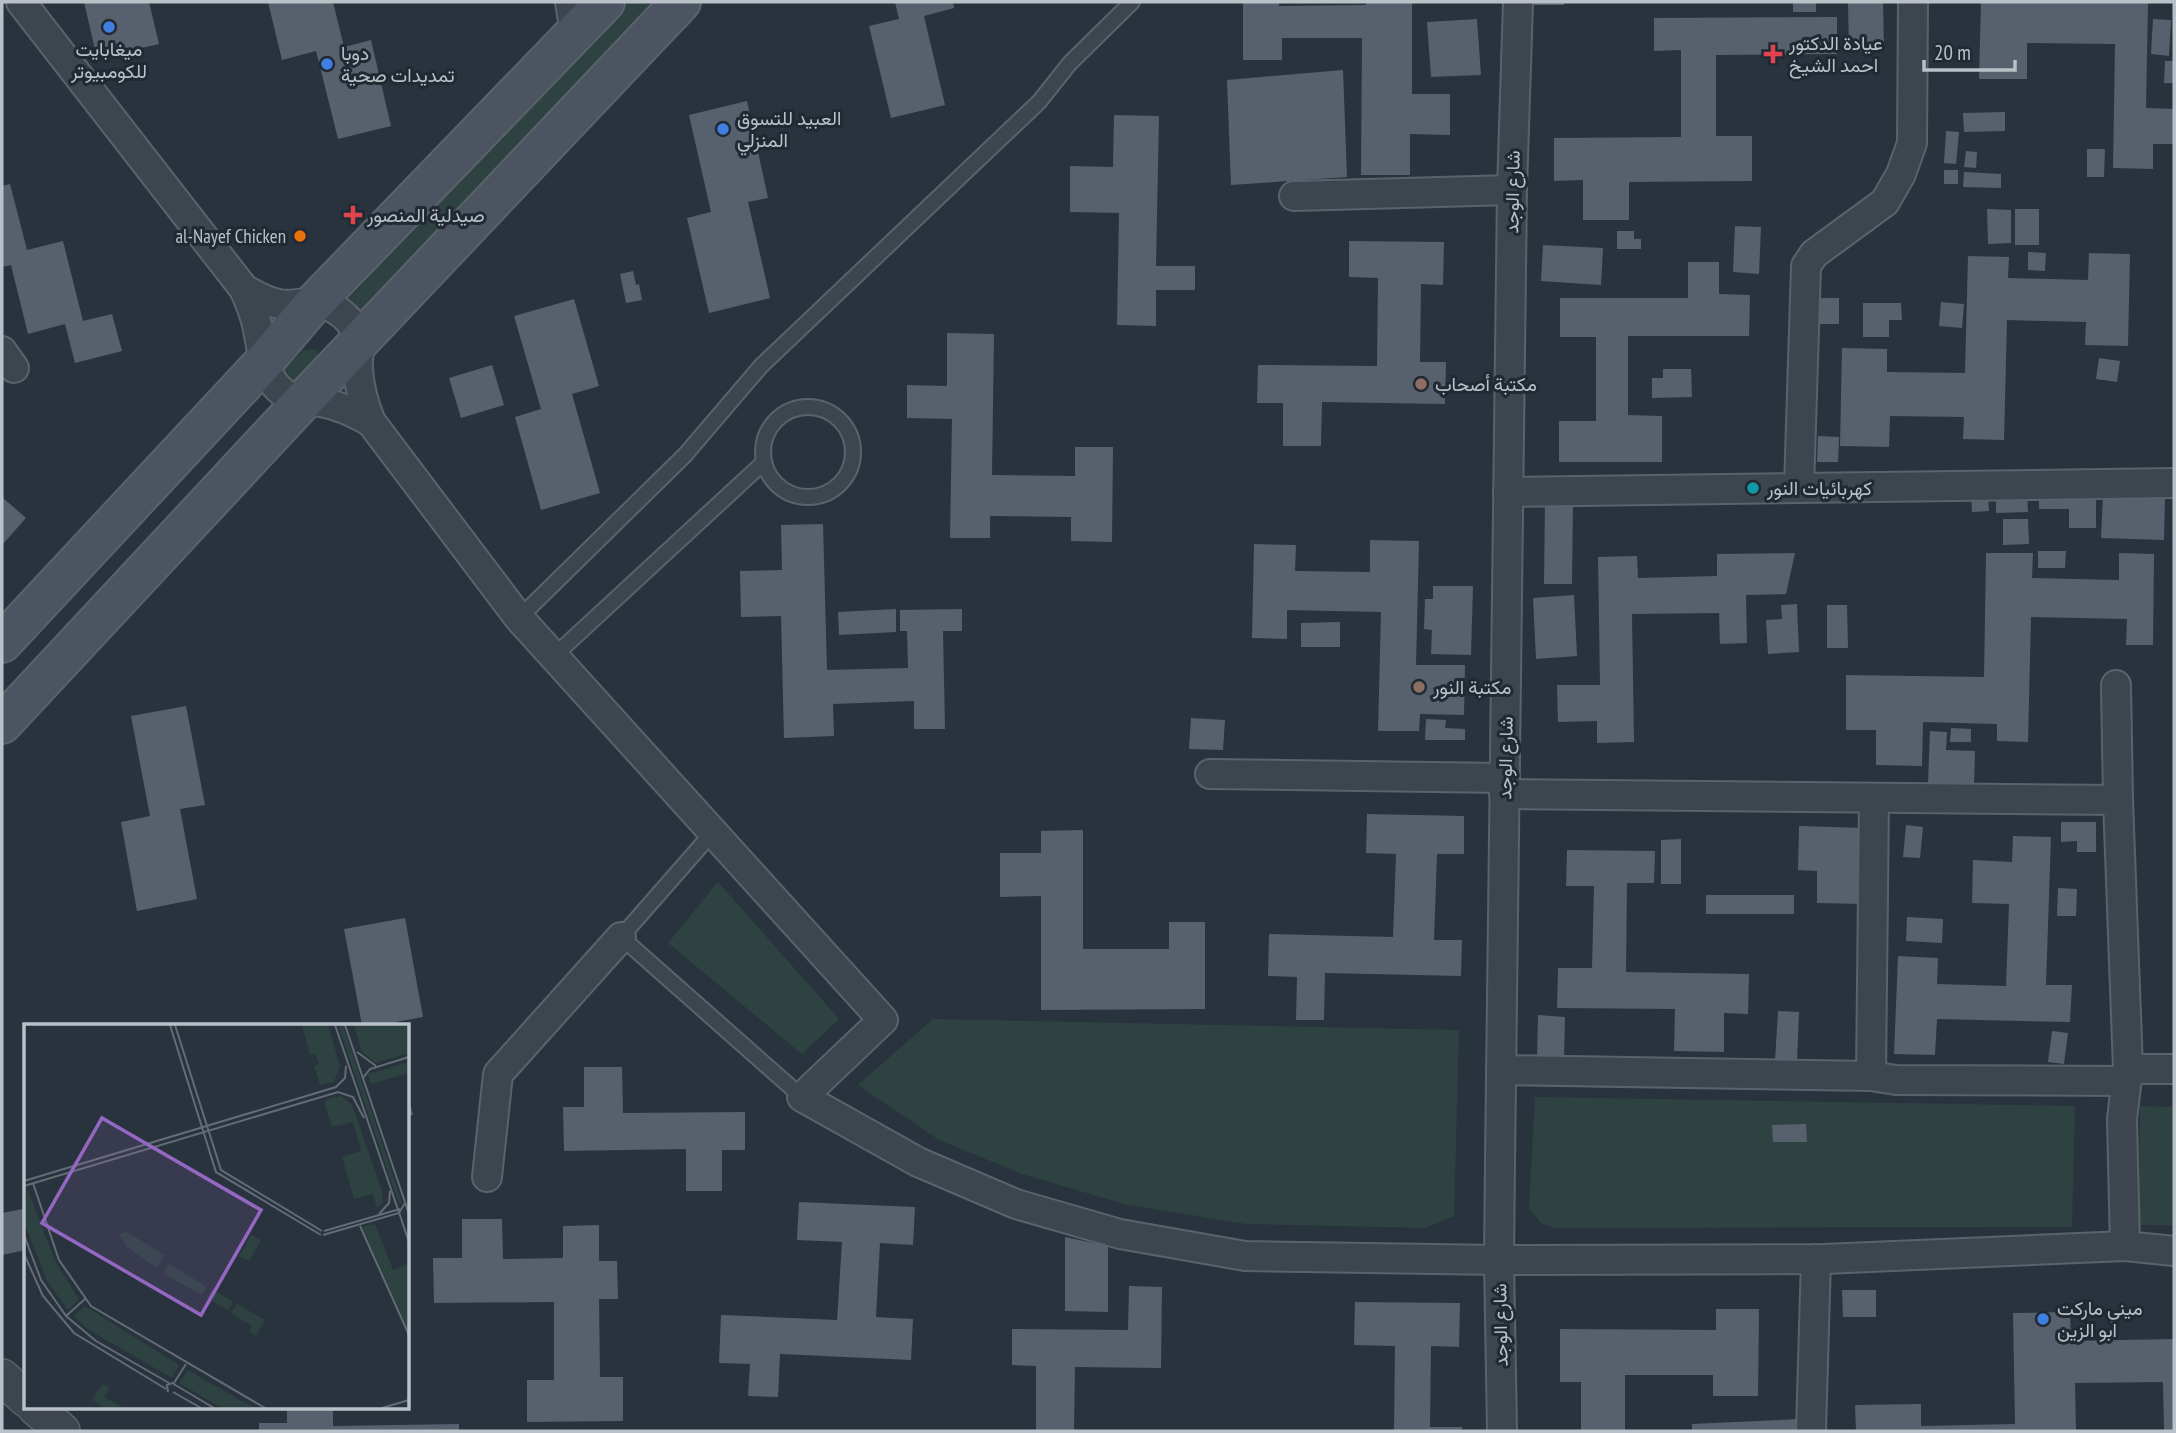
<svg xmlns="http://www.w3.org/2000/svg" width="2176" height="1433" font-family="'PT Sans Narrow',Vazirmatn,sans-serif">
	<style>
		.green { fill: #2e4241 }
		.building { fill: #57616d }
		.lines { fill: none; stroke-linecap: round; stroke-linejoin: round }
		.service-casing { stroke: #5a636b; stroke-width: 18 }
		.minor-casing { stroke: #5a636b; stroke-width: 32 }
		.tertiary-casing { stroke: #5a636b; stroke-width: 38 }
		.secondary-casing { stroke: #5a636b; stroke-width: 42 }
		.service { stroke: #3d454e; stroke-width: 14 }
		.minor { stroke: #3d454e; stroke-width: 28 }
		.tertiary { stroke: #3d454e; stroke-width: 35 }
		.secondary { stroke: #4b5460; stroke-width: 38 }
		.shop-dot { fill: #3f7fe0; stroke: #212a33; stroke-width: 2.5 }
		.health-dot { fill: #e0444e; stroke: #212a33; stroke-width: 2.5 }
		.food-dot { fill: #e8710a; stroke: #212a33; stroke-width: 2.5 }
		.education-dot { fill: #8d6e63; stroke: #212a33; stroke-width: 2.5 }
		.culture-dot { fill: #0f9aa8; stroke: #212a33; stroke-width: 2.5 }
		.labels { text-anchor: middle; dominant-baseline: central; stroke-width: 6; stroke-linejoin: round; paint-order: stroke }
		.poi-label { font-size: 19px; fill: #b9c0c8; stroke: #212a33; text-anchor: start }
		.street-label { font-size: 19px; fill: #b9c0c8; stroke: #212a33 }
		.inset-road { fill: none; stroke: #636b75; stroke-width: 2 }
		.view { fill: #9467c3; fill-opacity: 0.15; stroke: #9467c3; stroke-width: 3.5 }
		.inset-edge { fill: none; stroke: #b9c0c8; stroke-width: 3.5 }
	</style>
	<rect width="100%" height="100%" fill="#29333d"/>
	<g class="green">
		<path d="M628,2H652L353,320L340,308Z"/>
		<path d="M316,349L320,361L291,389L277,378L303,350Z"/>
		<path d="M718,882L839,1019L802,1054L668,943Z"/>
		<path d="M933,1019L1459,1030L1454,1216L1426,1228L1246,1224L1124,1204L1022,1174L939,1140L858,1085Z"/>
		<path d="M1535,1097L2075,1106L2072,1227L1555,1228L1541,1223L1529,1208Z"/>
		<path d="M2140,1106L2174,1107V1225H2139Z"/>
	</g>
	<g class="building">
		<path d="M84,2H149L159,44L97,58Z"/>
		<path d="M268,2H333L344,47L371,40L391,126L338,139L316,51L282,60Z"/>
		<path d="M895,2H953L954,8L924,16L945,105L891,118L869,26L899,19Z"/>
		<path d="M1243,2H1279V6L1366,5V2H1412V94H1450V135L1410,134V175H1361L1362,38H1282V60H1243Z"/>
		<rect x="1533" y="2" width="31" height="3"/>
		<rect x="1793" y="2" width="23" height="10"/>
		<path d="M1848,2H1883L1884,51L1849,52Z"/>
		<path d="M1981,2L2103,3V2H2148L2146,108L2174,109V144H2153V169L2113,168L2115,44L2027,43V79H1979Z"/>
		<path d="M1837,17V54L1716,55V136H1752V181L1629,182V220H1583V180L1554,181V138L1681,137V50L1654,51V18Z"/>
		<path d="M1477,19L1481,75L1431,77L1427,22Z"/>
		<path d="M2153,19L2171,20L2169,56L2151,54Z"/>
		<path d="M2165,61H2174V83H2164Z"/>
		<path d="M1343,70L1347,177L1231,185L1227,80Z"/>
		<path d="M747,101L768,198L748,202L770,298L709,313L687,218L711,212L689,115Z"/>
		<path d="M2005,112V131L1964,132L1963,113Z"/>
		<path d="M1114,115L1159,116L1156,266H1195V290H1156V326L1117,325L1119,213L1070,212V166L1113,167Z"/>
		<path d="M1946,131L1959,132L1956,164L1944,163Z"/>
		<path d="M2087,149H2105L2104,177H2087Z"/>
		<path d="M1966,151L1977,152L1976,168L1964,167Z"/>
		<rect x="1944" y="170" width="14" height="14"/>
		<path d="M1964,172L2001,174V188L1963,187Z"/>
		<path d="M10,184L27,250L63,241L83,321L112,314L122,351L75,363L65,324L28,334L11,265L2,267V186Z"/>
		<path d="M1987,209L2011,210V243L1988,244Z"/>
		<rect x="2015" y="209" width="24" height="36"/>
		<path d="M1735,226L1761,227L1759,274L1733,272Z"/>
		<path d="M1617,231H1634V239H1641V249H1617Z"/>
		<path d="M1349,241L1444,242L1443,285L1421,284L1420,362H1446L1445,404L1322,402L1321,446H1283V403H1257L1258,365L1377,366L1378,278L1349,277Z"/>
		<path d="M1543,245L1603,248L1601,285L1541,281Z"/>
		<path d="M2028,252L2046,253L2045,271L2028,270Z"/>
		<path d="M2089,253L2130,254L2128,346L2085,345L2086,322L2007,320L2004,440L1963,439L1964,417L1890,416L1889,447L1840,446L1842,348L1887,349V372L1965,373L1968,256L2009,257L2008,278L2088,280Z"/>
		<path d="M1688,262H1719V294L1750,295L1749,336H1628V415L1662,416V462H1559V421H1596V337H1560V298H1688Z"/>
		<path d="M633,271L636,285L639,284L642,300L626,303L620,274Z"/>
		<rect x="1816" y="298" width="23" height="26"/>
		<path d="M574,299L599,386L572,394L600,493L541,510L515,417L541,409L514,316Z"/>
		<path d="M1941,302L1964,304L1962,328L1939,326Z"/>
		<path d="M1863,303H1901L1902,320H1889V337H1863Z"/>
		<path d="M947,333L994,334L992,475L1075,476V447H1113L1112,542L1071,541V517L990,516V538H950L952,419L907,418V385L947,386Z"/>
		<path d="M2099,358L2120,361L2117,382L2096,379Z"/>
		<path d="M492,365L504,405L461,418L449,378Z"/>
		<path d="M1663,369H1691L1692,397L1652,398V378H1663Z"/>
		<path d="M1818,436L1839,437L1838,462H1817Z"/>
		<path d="M1988,493L1989,511L1972,512L1971,494Z"/>
		<path d="M2027,493L2028,512L1996,513V494Z"/>
		<path d="M2039,494H2096V528H2069V509H2039Z"/>
		<path d="M2103,495L2165,497L2164,540L2101,538Z"/>
		<path d="M2,497L26,518L2,545Z"/>
		<path d="M1545,500H1573L1572,584H1544Z"/>
		<path d="M2003,519H2028L2029,544L2003,545Z"/>
		<path d="M823,524L827,670L908,668L907,631H900V610L962,609V631H943L945,729H914V701L833,704L834,736L784,738L781,616L741,617L740,571L782,570L781,525Z"/>
		<path d="M1370,540L1419,541L1416,665H1465L1464,715L1420,714L1419,731H1378L1381,612L1287,610V639L1252,638L1254,544L1296,545L1295,571L1370,572Z"/>
		<path d="M2038,551H2066L2065,568H2038Z"/>
		<path d="M1795,553L1786,594L1746,595L1747,643L1720,644L1719,613L1632,614L1634,742L1597,743V721L1558,722L1557,685H1600L1598,557L1637,556L1638,578L1717,576V554Z"/>
		<path d="M1986,553H2033L2032,578L2119,580V553L2154,554L2153,645H2126L2127,619L2031,617L2028,742L1997,741V724L1923,722L1922,766L1876,765V730H1846V675L1984,677Z"/>
		<path d="M1433,586H1473L1471,655L1431,654L1432,630L1424,629L1425,599H1433Z"/>
		<path d="M1574,595L1577,656L1536,659L1533,598Z"/>
		<path d="M1797,604L1799,652L1768,654L1766,620L1782,619L1781,605Z"/>
		<path d="M1827,605H1847L1848,648H1827Z"/>
		<path d="M896,609V632L839,635L838,612Z"/>
		<path d="M1340,622V647H1301V623Z"/>
		<path d="M186,706L205,805L180,809L197,899L137,911L121,822L150,816L131,716Z"/>
		<path d="M1191,718L1225,720L1223,750L1189,749Z"/>
		<path d="M1426,719L1446,720L1445,728L1465,729V740H1425Z"/>
		<path d="M1951,728L1971,729V742H1950Z"/>
		<path d="M1930,731L1947,732L1946,750L1975,751L1974,785L1928,784Z"/>
		<path d="M1367,814L1464,816V854H1437L1434,940H1462L1461,976L1325,973L1324,1020H1296L1297,977L1268,976L1269,934L1393,937L1396,854L1366,853Z"/>
		<path d="M2061,822H2096V852H2077V841L2061,842Z"/>
		<path d="M1906,825L1923,827L1920,858L1903,857Z"/>
		<path d="M1799,826L1866,828L1864,904L1817,903V871L1798,870Z"/>
		<path d="M1083,830V949H1169V922H1205V1009L1041,1010V896L1000,897V853H1041V831Z"/>
		<path d="M2013,836L2051,837L2046,985H2072L2070,1022L1937,1019L1935,1055L1894,1054L1898,956L1938,958L1937,984L2006,986L2009,904L1972,903L1973,860L2012,862Z"/>
		<path d="M1681,839V884H1661V840Z"/>
		<path d="M1567,850L1655,851L1654,883H1627L1626,972L1749,974L1748,1014L1724,1013V1052L1674,1051L1675,1009L1557,1008L1558,968H1592L1594,886H1566Z"/>
		<path d="M2058,888L2077,889L2076,916H2057Z"/>
		<rect x="1706" y="895" width="88" height="19"/>
		<path d="M1907,917L1943,919L1942,943L1906,941Z"/>
		<path d="M405,918L423,1017L396,1022V1025H362L344,929Z"/>
		<path d="M1778,1011L1799,1012L1797,1062L1775,1061Z"/>
		<path d="M1538,1015L1565,1017L1564,1060L1537,1059Z"/>
		<path d="M2052,1031L2068,1033L2064,1064L2048,1062Z"/>
		<path d="M584,1067H622L623,1113L745,1112V1150H722V1191H686V1149L564,1151L563,1107H584Z"/>
		<path d="M408,1096L413,1115L408,1116Z"/>
		<path d="M1806,1124L1807,1142H1773L1772,1125Z"/>
		<path d="M799,1202L915,1207L913,1245L880,1243L876,1317L913,1319L911,1360L780,1354L778,1397L748,1396L750,1364L719,1363L721,1315L837,1320L842,1242L797,1240Z"/>
		<path d="M23,1209L26,1224V1250L2,1255V1213Z"/>
		<path d="M462,1219H502L503,1259L563,1258V1226L599,1225V1261H617L618,1299H599L600,1377H623V1421L527,1422V1380H554V1302L434,1303L433,1258H462Z"/>
		<path d="M1065,1237L1108,1246V1312L1065,1311Z"/>
		<path d="M1129,1286L1162,1287L1161,1368L1075,1367L1074,1431H1036V1366L1012,1365V1329L1128,1330Z"/>
		<path d="M1842,1290H1876V1317H1843Z"/>
		<path d="M1355,1302L1460,1303L1459,1347L1431,1346L1430,1427H1462V1431H1394L1395,1346L1354,1345Z"/>
		<path d="M1716,1309H1759L1758,1396H1713V1375H1625V1431H1581V1382H1560V1329L1716,1330Z"/>
		<path d="M2070,1312L2071,1341L2174,1339V1431H2164L2163,1382L2075,1383L2076,1431H1856L1855,1405L1921,1404V1426L2015,1424L2013,1313Z"/>
		<path d="M287,1407H333V1426L459,1424V1431H259V1423H287Z"/>
		<path d="M1799,1419L1797,1431H1692V1424Z"/>
	</g>
	<g class="lines">
		<defs>
			<g id="service">
				<circle cx="808" cy="452" r="45"/>
				<path d="M519,618L685,455L761,366L1039,102L1070,63L1132,2"/>
				<path d="M554,656L763,463"/>
				<path d="M713,832L621,937L802,1097"/>
			</g>
			<g id="minor">
				<path d="M21,2L244,289C249,300 254,312 257,325C264,356 262,388 299,401C306,403 313,401 320,402C339,405 355,413 371,422"/>
				<path d="M570,2L575,34"/>
				<path d="M1294,196L1512,190"/>
				<path d="M244,289C255,295 266,302 279,304C292,307 304,301 317,303C336,305 356,322 359,341C360,350 357,360 358,369C359,387 364,405 371,422L519,618L883,1020L802,1097L918,1162L1016,1204L1120,1234L1245,1256L1499,1260L1824,1259L2125,1246L2174,1251"/>
				<path d="M2,351L14,368"/>
				<path d="M1799,488L1806,266L1814,254L1885,202L1901,174L1912,143L1913,2"/>
				<path d="M1508,492L2174,483"/>
				<path d="M2116,685L2118,800"/>
				<path d="M1210,774L1505,778"/>
				<path d="M1504,794L2118,800L2128,1069"/>
				<path d="M1501,1070L1871,1076L1896,1080L2127,1081"/>
				<path d="M1871,1076L1874,798"/>
				<path d="M487,1177L498,1074L621,937"/>
				<path d="M2125,1246L2122,1119L2128,1069H2174"/>
				<path d="M1502,1431L1499,1260L1500,1161L1512,190L1518,2"/>
				<path d="M1811,1431L1816,1259"/>
			</g>
			<g id="tertiary">
				<path d="M2,1377L26,1399"/>
				<path d="M35,1407L62,1431"/>
			</g>
			<g id="secondary">
				<path d="M2,643L263,363L315,302L605,2"/>
				<path d="M2,724L302,402L681,2"/>
			</g>
		</defs>
		<use href="#service" class="service-casing"/>
		<use href="#minor" class="minor-casing"/>
		<use href="#tertiary" class="tertiary-casing"/>
		<use href="#secondary" class="secondary-casing"/>
		<use href="#service" class="service"/>
		<use href="#minor" class="minor"/>
		<use href="#tertiary" class="tertiary"/>
		<use href="#secondary" class="secondary"/>
	</g>
	<g class="shop-dot">
		<circle cx="109" cy="27" r="7"/>
		<circle cx="327" cy="64" r="7"/>
		<circle cx="723" cy="129" r="7"/>
		<circle cx="2043" cy="1319" r="7"/>
	</g>
	<g class="health-dot">
		<path d="M1769.5 43.5h7v7h7v7h-7v7h-7v-7h-7v-7h7z"/>
		<path d="M349.5 204.5h7v7h7v7h-7v7h-7v-7h-7v-7h7z"/>
	</g>
	<circle class="food-dot" cx="300" cy="236" r="7"/>
	<g class="education-dot">
		<circle cx="1421" cy="384" r="7"/>
		<circle cx="1419" cy="687" r="7"/>
	</g>
	<circle class="culture-dot" cx="1753" cy="488" r="7"/>
	<g class="labels">
		<g class="poi-label">
			<text x="1789" y="43">عيادة الدكتور<tspan x="1789" dy="22">احمد الشيخ</tspan></text>
			<text x="109" y="49" text-anchor="middle">ميغابايت<tspan x="109" dy="22">للكومبيوتر</tspan></text>
			<text x="341" y="53">دوبا<tspan x="341" dy="22">تمديدات صحية</tspan></text>
			<text x="737" y="118">العبيد للتسوق<tspan x="737" dy="22">المنزلي</tspan></text>
			<text x="367" y="215">صيدلية المنصور</text>
			<text x="286" y="236" text-anchor="end">al-Nayef Chicken</text>
			<text x="1435" y="384">مكتبة أصحاب</text>
			<text x="1767" y="488">كهربائيات النور</text>
			<text x="1433" y="687">مكتبة النور</text>
			<text x="2057" y="1308">ميني ماركت<tspan x="2057" dy="22">ابو الزين</tspan></text>
		</g>
		<g class="street-label">
			<text transform="translate(1512 192) rotate(-89)">شارع الوجد</text>
			<text transform="translate(1505 758) rotate(-89)">شارع الوجد</text>
			<text transform="translate(1500 1325) rotate(-91)">شارع الوجد</text>
		</g>
	</g>
	<g transform="translate(24 1024)">
		<rect width="385" height="385" fill="#29333d"/>
		<path d="M278,1H304L316,42L310,58L296,61L290,42L295,40L291,30L286,31ZM314,1H319L378,179L375,180ZM330,1H385V29L352,39L338,28ZM385,38V49L347,60L344,50ZM317,72L328,81L358,167L359,178L353,184L349,170L330,175L318,133L337,127L329,98L308,103L301,81L303,75ZM3,164L31,237L55,275L44,286L23,257L0,198ZM351,200L369,246L385,240V308L338,203ZM103,208L141,231L133,244L103,223L95,210ZM227,211L237,216L225,237L215,232ZM144,239L183,263L178,271L140,250ZM188,265L209,278L204,286L183,274ZM213,280L241,296L232,312L225,308L228,302L207,289ZM61,282L155,341L148,354L65,306L49,292ZM164,346L221,379L233,384H198L155,359ZM79,360L86,364L80,373L100,384H80L68,375Z" fill="#2e4241"/>
		<path class="inset-road" d="M146,1L192,148L297,211M151,1L197,146L298,207M311,1L385,218M321,1L385,190M333,28L352,42M339,54L346,45L385,33M0,157L312,63L321,54L322,42M9,159L35,236L67,282L241,384M0,162L314,68L329,73L340,94M355,190L365,179L366,167M336,202L385,311M300,207L376,185M0,211L17,256L42,292L72,317L145,359M299,211L375,189L381,179M0,230L19,272L50,309L142,365M42,292L61,275M150,359L162,340M144,368L143,361L148,359L190,384M149,368L177,384M358,384L385,376"/>
		<path class="view" d="M78,94L237,186L177,291L18,199Z"/>
		<rect width="385" height="385" class="inset-edge"/>
	</g>
	<rect width="2176" height="1433" fill="none" stroke="#b9c0c8" stroke-width="7"/>
	<path d="M1924 60v10h91v-10" fill="none" stroke="#b9c0c8" stroke-width="3.5"/>
	<text x="1934" y="60" font-size="21" fill="#b9c0c8" stroke="#212a33" stroke-width="5" paint-order="stroke">20 m</text>
</svg>
